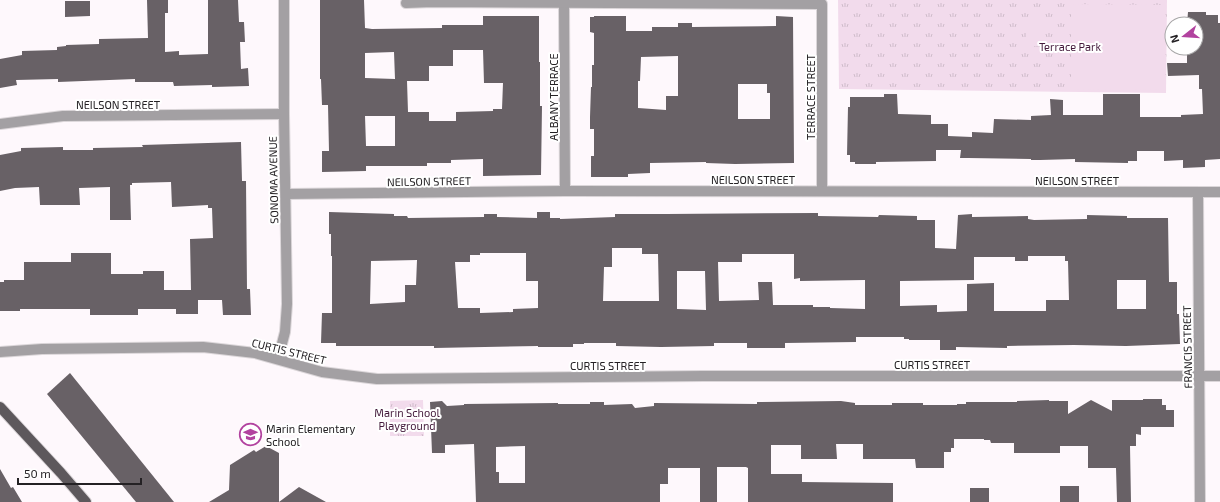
<svg xmlns="http://www.w3.org/2000/svg" width="1220" height="502" font-family="'Exo 2',sans-serif">
	<style>
		.grass { fill: url(#grass-tufts) }
		.pitch { fill: #f2dbec }
		.building { fill: #686166; fill-rule: evenodd }
		.lines { fill: none; stroke-linecap: round; stroke-linejoin: round }
		.minor-casing { stroke: #dbd6d9; stroke-width: 12 }
		.major-casing { stroke: #dbd6d9; stroke-width: 12 }
		.minor { stroke: #a3a0a3; stroke-width: 10 }
		.major { stroke: #5d585c; stroke-width: 10 }
		.labels { text-anchor: middle; dominant-baseline: central; stroke-width: 4; stroke-linejoin: round; paint-order: stroke }
		.park-label { font-size: 11px; fill: #431a3b; stroke: #fff }
		.street-label { font-size: 11px; fill: #242124; stroke: #fff }
		.poi-label { font-size: 11px; fill: #242124; stroke: #fff; text-anchor: start }
	</style>
	<defs>
		<pattern id="grass-tufts" width="24" height="20" patternUnits="userSpaceOnUse"><rect width="24" height="20" fill="#f2dbec"/><path d="M3 7l-1-3M5 7V3M7 7l1-3M15 17l-1-3M17 17v-4M19 17l1-3" fill="none" stroke="#cfbcca"/></pattern>
	</defs>
	<rect width="100%" height="100%" fill="#fef8fc"/>
	<g class="grass">
		<path d="M838,0H1167L1166,93L839,89Z"/>
		<path d="M423,400L424,436H390V401Z"/>
	</g>
	<g class="pitch">
		<path d="M1071,4L1164,5L1163,90L1071,89Z"/>
		<rect x="1026" y="17" width="18" height="29"/>
	</g>
	<g class="building">
		<path d="M147,0H168V13H165V52L179,51V55L208,54V0H238L239,22H244L245,42H240L241,69L248,68L249,86L212,87V85L174,86L173,82H135V79L58,82V79L16,80L17,85L0,88V59L22,55V51L57,50V47L66,46V45L99,44V39L148,38Z"/>
		<path d="M320,0H364L365,28L372,29L442,28V25H483V16H539V62H540V106H542L541,175L483,176V159L451,160V163H427V166H366V171L322,172V151H329L328,105H322L321,79H320ZM453,50H483L484,83H503L502,109H493V111L456,112V121H429V112H408L407,81H429V66H453ZM394,52L395,79L365,78V53ZM365,116H395V146H366Z"/>
		<path d="M65,1H90V16L65,17Z"/>
		<path d="M1188,12H1206V15H1218V23H1220V159L1205,160V167L1183,168V160L1164,161V151H1137V161H1128V163L1075,162V159L1040,160H1031V159L968,158H960L961,150H936V161L876,162V164H855V162H850V155H847L848,107H850V97H884V94H897L898,114L931,115V124H948V136L972,137V132L993,133L994,119L1031,120V116L1051,115L1050,99L1063,100V115H1103V94H1140V117H1181V115L1203,114L1202,89H1199V75L1168,76L1167,63H1187V48H1196V24H1187Z"/>
		<path d="M594,16H626V31H652V27H678V23H692V27L776,26V16L793,17L794,163L735,164L706,163V162L650,163V173L628,174V177H591V156H594V129H590V117L591,87H592V65H594V33L590,32V17H594ZM678,56V96H666V110L638,108V81H640L641,57ZM738,84H767V93H770V119H738Z"/>
		<path d="M241,142L242,181H246L247,289H250L251,315H223L222,300H198V314H176V309H138V315H90V309H20V311H0V282H4V280H24V262H71V253H111V274H143V271H164V290H191L190,239L213,238L212,208H208V205L172,207L171,182L132,183V185H130L131,220H110V187L79,188L80,205H40L39,187L15,188L0,191V155L21,151V148L63,147V150H93V148L143,147L142,145Z"/>
		<path d="M329,212L394,214V216H407L408,218L484,217V214H497V217L537,218V212H550V218H560V219L615,217V214H667L818,213V216L878,217L879,215L917,216V220H935V248L956,249L958,215L972,214V217L1028,216V219L1034,220L1087,219V215L1127,216V218H1168L1169,282H1177V314H1179L1180,344L1126,346L1074,345L1007,346V348L956,347V350H940V340H909V339H904V337H856V342L785,343V348H747V343H714V346L661,347L616,346V343H584V344H573V347H538V346L434,348V346H336V343H321L322,313H332V256H331V234H329ZM612,248H642V254H658L659,301H603L604,267H612ZM480,253H526V281H538V308L513,309V312L480,313V308H458L455,262H470V255H480ZM742,254H794V279L800,278V281L865,280V309L830,308V307H813V305H773L772,282H758L759,300L719,301L718,262H742ZM1028,256H1065V261H1068L1069,300H1046V311H994V283L967,284V311L937,312V305L900,306V281L974,280V257H1015V261H1028ZM417,260L416,285H405V302L370,304L371,261ZM677,271H705L706,310L677,309ZM1117,280H1146V309H1117Z"/>
		<path d="M70,373L174,502H136L47,394Z"/>
		<path d="M1143,399H1162V405H1166V410H1174V427H1141V435L1136,434V446H1130L1131,502H1117L1116,468H1088V446H1060V453H1014V443H991L990,440H984V439H954V448H951V452H944V468H916L915,459H863V444H836L837,459H801V445H771V474H802V482L893,483V502H748V468L746,467H717V502H700V468H668V484H660V502H476L474,444L445,445V453H432L430,402L442,401L447,406L464,405V404L558,403V404H590V402H604V405L632,404L635,408L654,406V403L757,404V402L841,401L855,403V405H892V403H923V405H957V404H966V402H1017V401L1049,400V401H1068V414L1091,400L1112,411V400H1143ZM525,446V483H499V472H496V447Z"/>
		<path d="M266,446L279,453V502L299,487L326,502H209L229,490L230,465L254,450L256,452Z"/>
		<path d="M0,469L11,488L13,487L22,502H0Z"/>
		<rect x="1060" y="486" width="19" height="16"/>
		<rect x="970" y="488" width="19" height="14"/>
	</g>
	<g class="lines">
		<defs>
			<g id="minor">
				<path d="M564,2L565,191"/>
				<path d="M406,3L433,2L822,4V191"/>
				<path d="M0,124L63,116L284,114"/>
				<path d="M1198,192L1200,502"/>
				<path d="M286,194L565,191L1220,192"/>
				<path d="M0,352L42,349L203,347L255,353L322,372L377,379L703,376H1220"/>
				<path d="M278,359L285,332L287,304L284,114V0"/>
			</g>
			<path id="major" d="M0,407L61,473L86,502"/>
		</defs>
		<use href="#minor" class="minor-casing"/>
		<use href="#major" class="major-casing"/>
		<use href="#minor" class="minor"/>
		<use href="#major" class="major"/>
	</g>
	<defs>
		<symbol id="school-ring" viewBox="-11 -11 22 22"><circle r="9.5" fill="#fff" stroke="#b2429f" stroke-width="1.5"/><path d="M0-5L7-2L0 1L-7-2ZM-4 1L0 2.5L4 1V4Q0 6-4 4Z" fill="#b2429f"/></symbol>
	</defs>
	<g fill-rule="evenodd">
		<use href="#school-ring" x="238" y="422" width="25" height="25"/>
	</g>
	<g class="labels">
		<g class="park-label">
			<text x="1070" y="46">Terrace Park</text>
			<text x="407" y="412">Marin School<tspan x="407" dy="13">Playground</tspan></text>
		</g>
		<g class="street-label">
			<text transform="translate(553 97) rotate(-90)">ALBANY TERRACE</text>
			<text transform="translate(810 97) rotate(-90)">TERRACE STREET</text>
			<text x="118" y="104">NEILSON STREET</text>
			<text x="753" y="179">NEILSON STREET</text>
			<text transform="translate(273 180) rotate(-91)">SONOMA AVENUE</text>
			<text x="1077" y="180">NEILSON STREET</text>
			<text transform="translate(429 181) rotate(-1)">NEILSON STREET</text>
			<text transform="translate(1187 347) rotate(-91)">FRANCIS STREET</text>
			<text transform="translate(289 351) rotate(14)">CURTIS STREET</text>
			<text x="932" y="364">CURTIS STREET</text>
			<text x="608" y="365">CURTIS STREET</text>
		</g>
		<g class="poi-label">
			<text x="266" y="428">Marin Elementary<tspan x="266" dy="13">School</tspan></text>
		</g>
	</g>
	<g transform="translate(1184 36) rotate(253)"><circle r="19" fill="#ffffff" stroke="#a7a6a7"/>
	<path d="M0-3L7 15L0 10L-7 15Z" fill="#b2429f"/>
	<text y="-6" font-size="11" font-weight="bold" text-anchor="middle" fill="#242124">N</text>
	</g>
	<path d="M18 478v6h123v-6" fill="none" stroke="#242124" stroke-width="2"/>
	<text x="24" y="478" font-size="12" fill="#242124" stroke="#ffffff" stroke-width="3" paint-order="stroke">50 m</text>
</svg>
